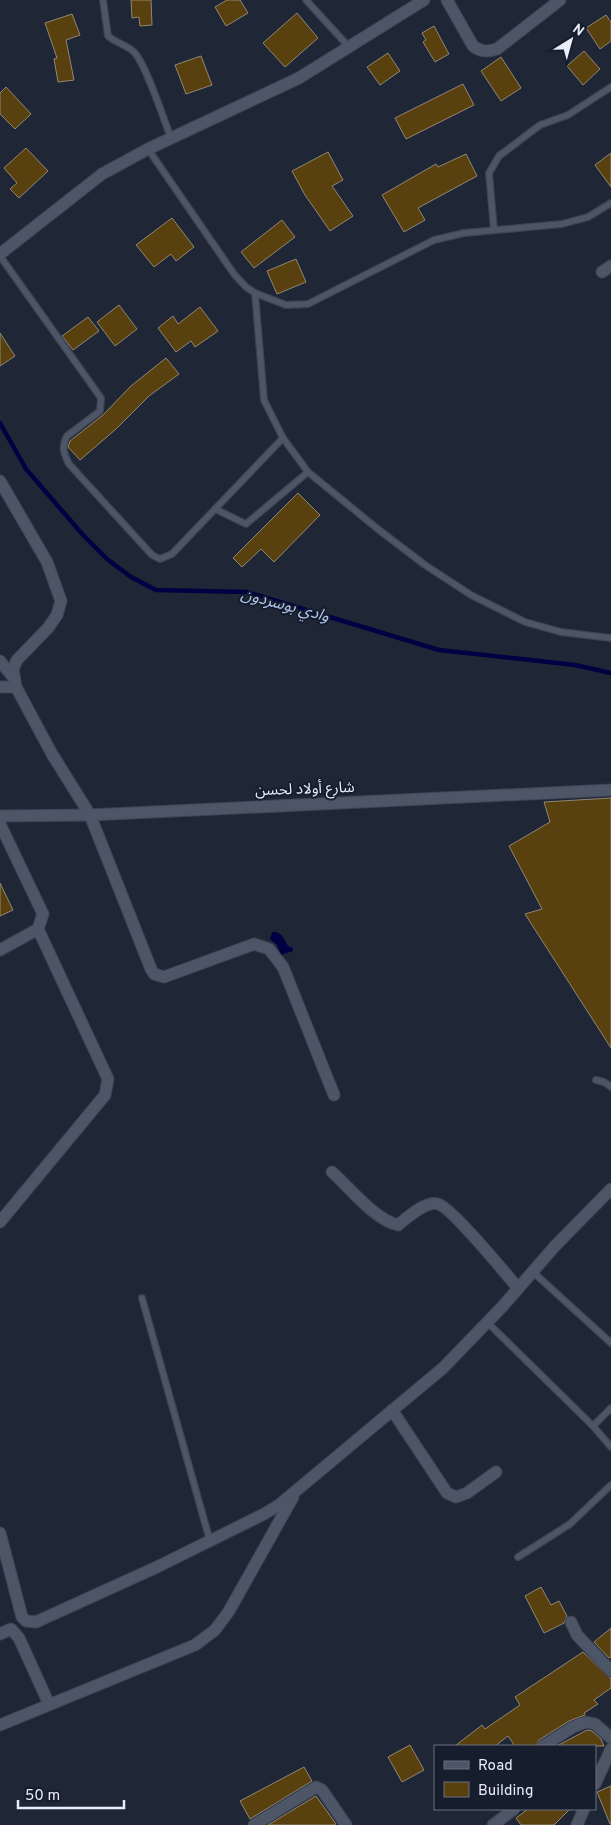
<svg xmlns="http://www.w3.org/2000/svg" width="611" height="1825" font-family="Overpass,'Noto Sans Arabic',sans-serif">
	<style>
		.water { fill: #000042 }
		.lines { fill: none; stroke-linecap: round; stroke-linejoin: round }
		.stream { stroke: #000042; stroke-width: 4.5 }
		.building { fill: #58400f; stroke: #928774 }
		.service-casing { stroke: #3f4452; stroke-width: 8 }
		.minor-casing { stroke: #3f4452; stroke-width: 13 }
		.service { stroke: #4d5667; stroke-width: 5.5 }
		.minor { stroke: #4d5667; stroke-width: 11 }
		.labels { text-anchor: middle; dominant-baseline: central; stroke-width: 4; stroke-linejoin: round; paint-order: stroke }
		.street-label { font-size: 15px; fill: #e8edf8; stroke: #161d2c }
		.water-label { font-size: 16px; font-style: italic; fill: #b1c5ec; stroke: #161d2c }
	</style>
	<rect width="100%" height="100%" fill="#1f2736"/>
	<path class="water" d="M272,932C282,931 284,939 288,946L293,948V951L281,955L277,945L270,939Z"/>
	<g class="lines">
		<path class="stream" d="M0,423L26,469L84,536L107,559L131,577L156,590L247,592L439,650L575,665L611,673"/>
	</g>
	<g class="building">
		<path d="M131,0H151L152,25L140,26L139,17L132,18Z"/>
		<path d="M227,0H240L248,13L226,26L215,7Z"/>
		<path d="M297,13L318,38L285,67L263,43Z"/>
		<path d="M72,14L80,35L66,40L74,80L58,82L54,59L57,58L45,23Z"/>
		<path d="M606,15L611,22V41L600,49L586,28Z"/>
		<path d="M434,26L449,54L435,62L423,42L426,40L422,33Z"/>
		<path d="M584,51L600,69L583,85L567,66Z"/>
		<path d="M388,53L400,71L380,85L367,67Z"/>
		<path d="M201,56L212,85L186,94L175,65Z"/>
		<path d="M501,57L521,88L501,101L481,71Z"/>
		<path d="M463,84L474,105L406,139L395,118Z"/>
		<path d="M6,87L31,114L15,129L0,114V93Z"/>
		<path d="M26,148L48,171L19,198L10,189L17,183L4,168Z"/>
		<path d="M328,152L343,180L332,186L353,216L330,231L305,195L292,171Z"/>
		<path d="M611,153V187L595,165Z"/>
		<path d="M466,154L477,176L418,208L425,220L404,232L382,195L436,164L438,167Z"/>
		<path d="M172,218L194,247L176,261L171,254L154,267L136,245Z"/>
		<path d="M282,220L295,237L254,268L241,252Z"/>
		<path d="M296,259L306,282L277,294L267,271Z"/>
		<path d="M119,305L137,329L115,346L97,322Z"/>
		<path d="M200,307L218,331L195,347L191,341L176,352L158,328L173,316L178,324Z"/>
		<path d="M88,317L99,331L73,350L62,336Z"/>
		<path d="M0,333L15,356L0,366Z"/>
		<path d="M166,358L179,374L149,396L116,429L80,460L68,447L70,441L103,415L131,386Z"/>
		<path d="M298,493L320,515L274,562L261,549L242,567L233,558Z"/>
		<path d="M611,798V1048L525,914L542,909L509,846L550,822L544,802Z"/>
		<path d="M0,883L13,910L0,916Z"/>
		<path d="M541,1587L551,1605L559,1601L567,1616L564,1623L544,1633L525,1596Z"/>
		<path d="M611,1628V1657L609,1658L594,1642Z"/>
		<path d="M583,1652L611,1679V1688L594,1700L598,1704L584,1713L585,1715L569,1721L539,1740L536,1746H515L508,1736L495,1746H455L482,1725L485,1729L520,1705L515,1697Z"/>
		<path d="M587,1730L592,1731L601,1739L604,1746H557Z"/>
		<path d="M410,1745L424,1770L402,1782L388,1757Z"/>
		<path d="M304,1767L312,1781L250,1819L240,1801Z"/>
		<path d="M611,1786V1824H610L597,1792Z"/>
		<path d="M316,1796L336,1824L334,1825H268Z"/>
		<path d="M528,1809H570L554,1825H521L516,1818Z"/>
	</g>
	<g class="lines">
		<defs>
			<g id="service">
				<path d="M103,0L108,36C116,43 127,45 134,52C146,64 164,120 171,138"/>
				<path d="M306,0L349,47"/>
				<path d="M148,149L234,274L246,287L255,293L286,305L308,304L434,240L464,233L562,224L588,217L611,203"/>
				<path d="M494,230L489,173L499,156L540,125L568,115L611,87"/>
				<path d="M0,256L101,398L100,411L67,436C61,447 64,454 69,464L152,555L160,559L172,554L283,438"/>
				<path d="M255,293L264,400L283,438L308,472L379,530L425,565L471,595L525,622L561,632L611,638"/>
				<path d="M215,509L246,524L308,472"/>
				<path d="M596,1080L604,1082L611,1087"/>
				<path d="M533,1272L611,1343"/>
				<path d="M142,1298L210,1541"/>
				<path d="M487,1322L593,1426L611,1447"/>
				<path d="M593,1426L611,1408"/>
				<path d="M518,1557L570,1524L611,1485"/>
			</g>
			<g id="minor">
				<path d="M447,0L473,46C481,52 487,52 497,49L560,0"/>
				<path d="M0,254L102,174L148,149L299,78L424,0"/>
				<path d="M602,272L611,266"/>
				<path d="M0,481L47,562L61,601L57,615L48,628L17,660L13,669L16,687L52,754L90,815L151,969L154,974L164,977L254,944L269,949L283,967L334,1095"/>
				<path d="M0,661L13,677"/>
				<path d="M0,687H16"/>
				<path d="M0,816L90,815L611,790"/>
				<path d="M0,824L43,914L38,929L0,950"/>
				<path d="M332,1172C350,1188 375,1220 398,1225C407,1218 426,1200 438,1204C451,1207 506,1274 518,1288"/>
				<path d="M0,1222L105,1095L108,1079L38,929"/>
				<path d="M392,1410L447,1493L456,1497L467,1493L496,1472"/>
				<path d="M0,1533L22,1617L26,1621L36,1622L157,1567L264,1514L279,1505L443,1368L502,1307L555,1246L611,1189"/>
				<path d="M571,1622L577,1635L611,1671"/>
				<path d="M0,1634L11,1629L19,1638L49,1704"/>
				<path d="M0,1725L195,1645L215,1630L229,1611L293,1497"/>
				<path d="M543,1746L573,1727L586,1722L595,1724L611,1738"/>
				<path d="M595,1784L611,1749"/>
				<path d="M254,1825L316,1787L322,1790L346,1825"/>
				<path d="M493,1825L514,1809"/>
				<path d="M577,1825L584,1809"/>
			</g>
		</defs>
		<use href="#service" class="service-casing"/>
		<use href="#minor" class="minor-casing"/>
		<use href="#service" class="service"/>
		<use href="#minor" class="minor"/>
	</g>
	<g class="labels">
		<g class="street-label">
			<text transform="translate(305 790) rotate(-2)">شارع أولاد لحسن</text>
		</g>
		<g class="water-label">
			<text transform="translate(285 606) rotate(15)">وادي بوسردون</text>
		</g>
	</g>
	<rect x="434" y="1745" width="162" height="65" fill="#161d2c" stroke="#6a707e"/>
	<rect x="444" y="1761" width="25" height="8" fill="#4d5667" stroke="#6a707e"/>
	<text x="478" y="1770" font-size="15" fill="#e8edf8">Road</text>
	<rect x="444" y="1782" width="25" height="15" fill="#58400f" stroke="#6a707e"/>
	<text x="478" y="1795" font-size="15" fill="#e8edf8">Building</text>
	<g transform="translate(571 40) rotate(37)" stroke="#161d2c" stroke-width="4" paint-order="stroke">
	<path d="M0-4L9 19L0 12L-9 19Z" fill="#e8edf8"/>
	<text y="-8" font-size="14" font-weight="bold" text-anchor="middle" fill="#e8edf8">N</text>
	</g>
	<path d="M18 1800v8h106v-8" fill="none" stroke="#e8edf8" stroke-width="2.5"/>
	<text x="25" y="1800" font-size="15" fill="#e8edf8" stroke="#161d2c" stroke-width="4" paint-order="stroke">50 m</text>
</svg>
